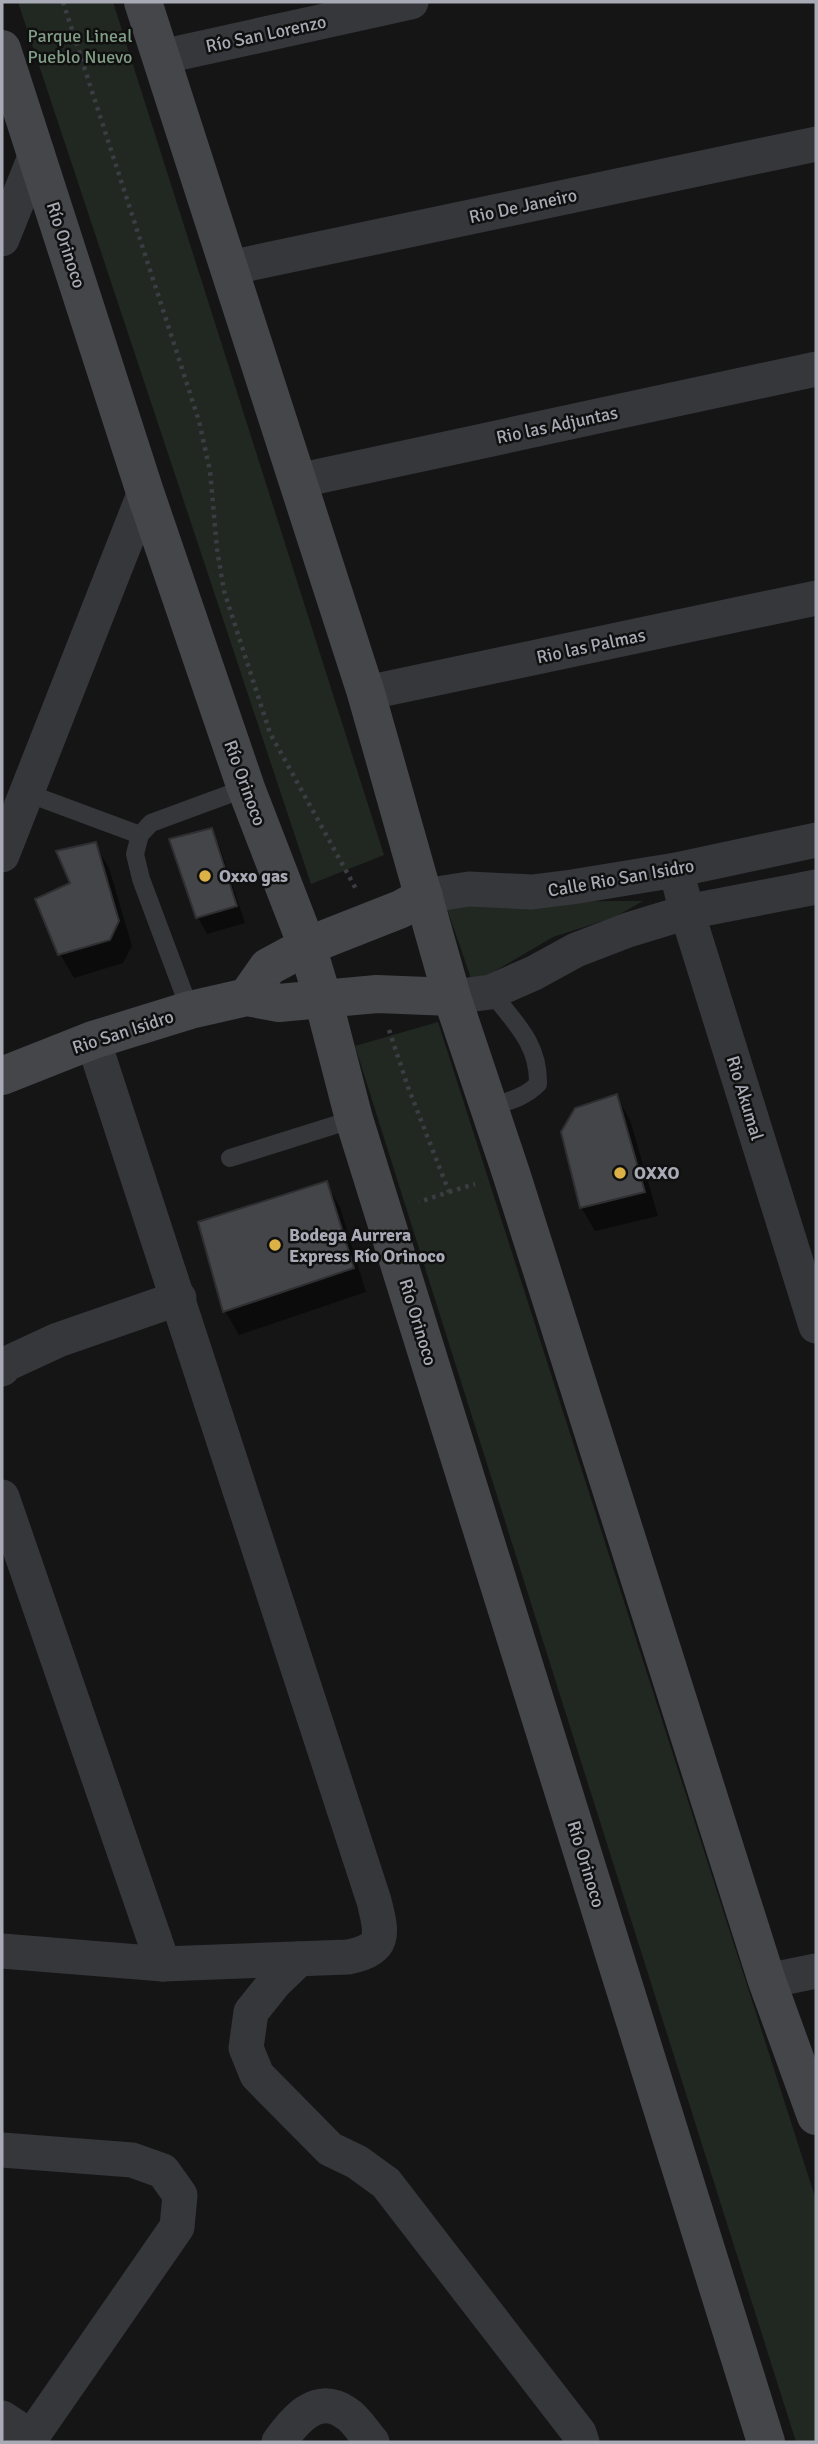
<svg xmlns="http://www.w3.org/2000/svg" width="818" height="2444" font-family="Signika,sans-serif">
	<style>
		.green { fill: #212822 }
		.shadow { fill: #0007 }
		.building { fill: #444549; stroke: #2f2f32; stroke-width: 2 }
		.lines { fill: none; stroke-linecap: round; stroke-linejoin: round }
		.path { stroke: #3c3d42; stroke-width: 4.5; stroke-dasharray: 3.5 5; stroke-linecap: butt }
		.lane { stroke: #36373b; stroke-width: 18 }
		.street { stroke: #36373b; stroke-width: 35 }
		.secondary { stroke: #44464a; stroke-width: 38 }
		.poi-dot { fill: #dcb247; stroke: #101011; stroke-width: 2.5 }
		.labels { text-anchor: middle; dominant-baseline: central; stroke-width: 5; stroke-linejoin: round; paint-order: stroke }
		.street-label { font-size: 18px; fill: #a8abb5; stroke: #101011 }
		.park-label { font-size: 18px; fill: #819d85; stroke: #101011 }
		.poi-label { font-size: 18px; font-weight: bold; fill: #a8abb5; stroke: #101011; text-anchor: start }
	</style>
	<rect width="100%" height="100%" fill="#151516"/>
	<g class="green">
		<path d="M18,2H113L384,855L311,884Z"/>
		<path d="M614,901H643L615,917L553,937L473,984L445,903Z"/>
		<path d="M438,1022L816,2200V2442H796L355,1046Z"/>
	</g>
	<g class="shadow">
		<path d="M211,830L220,847L245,923L207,934L198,917Z"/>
		<path d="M95,844L109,868L132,946L123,963L74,978L60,954L72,883Z"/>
		<path d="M616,1096L630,1120L658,1216L595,1231L581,1207Z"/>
		<path d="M326,1183L340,1207L366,1292L239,1335L225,1311Z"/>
	</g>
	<g class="building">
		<path d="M212,828L237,906L196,918L169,839Z"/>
		<path d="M96,842L119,921L110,940L58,955L35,899L70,883L56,851Z"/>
		<path d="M617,1094L645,1192L580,1208L561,1132L575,1108Z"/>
		<path d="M327,1181L354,1268L223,1312L198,1222Z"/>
	</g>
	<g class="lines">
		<g class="path">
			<path d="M63,2L199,421L210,471L217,549L224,591L270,733L356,889"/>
			<path d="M389,1030L408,1087L449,1192L419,1202"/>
			<path d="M449,1192L475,1184"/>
		</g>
		<g class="lane">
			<path d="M27,793L140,835"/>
			<path d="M190,1010L141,879L135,854L140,835L151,823L246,788"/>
			<path d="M490,1107C508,1101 524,1098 538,1084C539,1043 514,1022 491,992"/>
			<path d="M230,1158L354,1119"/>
		</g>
		<g class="street">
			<path d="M161,57L411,2"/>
			<path d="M2,239L37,152"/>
			<path d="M229,268L816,144"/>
			<path d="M297,481L816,369"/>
			<path d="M366,693L816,598"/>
			<path d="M2,855L145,492"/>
			<path d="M676,870L687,912L816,1326"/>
			<path d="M424,896L469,889L532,892L572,887L676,870L816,840"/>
			<path d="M452,997L491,992L534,973L576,950L628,930L687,912L816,887"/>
			<path d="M2,1369L6,1364L58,1340L179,1298"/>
			<path d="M2,1497L163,1964"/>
			<path d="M2,1951L163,1964L348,1957C387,1950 382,1933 374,1901L93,1040"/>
			<path d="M299,1959L275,1982L251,2012L246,2048L257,2075L330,2149L357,2162L386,2183L579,2433L582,2442"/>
			<path d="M767,1981L816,1971"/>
			<path d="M2,2150L132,2160L163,2171L180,2195L177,2227L28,2442"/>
			<path d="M2,2418L31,2437"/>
			<path d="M279,2442C294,2421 317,2392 346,2413C356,2419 364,2433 372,2442"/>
		</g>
		<g class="secondary">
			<path d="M143,2L366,693L452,997L511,1173L767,1981L816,2116"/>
			<path d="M2,49L145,492L246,788L307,946L323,999L354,1119L766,2442"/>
			<path d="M247,997L268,967L307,946L401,909L424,896"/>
			<path d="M2,1076L93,1040L190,1010L247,997L279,1003L377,994L452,997"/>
		</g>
	</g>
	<g class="poi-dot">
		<circle cx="205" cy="876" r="7"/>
		<circle cx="620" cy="1173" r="7"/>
		<circle cx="275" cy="1245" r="7"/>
	</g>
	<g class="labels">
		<g class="street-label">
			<text transform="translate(266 34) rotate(-12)">Río San Lorenzo</text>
			<text transform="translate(523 206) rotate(-12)">Rio De Janeiro</text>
			<text transform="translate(66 245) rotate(72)">Río Orinoco</text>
			<text transform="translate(557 425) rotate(-12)">Rio las Adjuntas</text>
			<text transform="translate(591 646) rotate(-12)">Rio las Palmas</text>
			<text transform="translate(245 783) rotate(70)">Río Orinoco</text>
			<text transform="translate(621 878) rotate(-10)">Calle Rio San Isidro</text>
			<text transform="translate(123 1032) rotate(-18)">Rio San Isidro</text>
			<text transform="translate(745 1098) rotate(73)">Rio Akumal</text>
			<text transform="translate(418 1322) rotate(73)">Río Orinoco</text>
			<text transform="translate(586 1864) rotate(73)">Río Orinoco</text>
		</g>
		<g class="park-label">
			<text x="80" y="36">Parque Lineal<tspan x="80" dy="21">Pueblo Nuevo</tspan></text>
		</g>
		<g class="poi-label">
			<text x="219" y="876">Oxxo gas</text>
			<text x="634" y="1173">OXXO</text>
			<text x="289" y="1235">Bodega Aurrera<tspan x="289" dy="21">Express Río Orinoco</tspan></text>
		</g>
	</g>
	<rect width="818" height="2444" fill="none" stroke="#a8abb5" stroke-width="7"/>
</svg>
